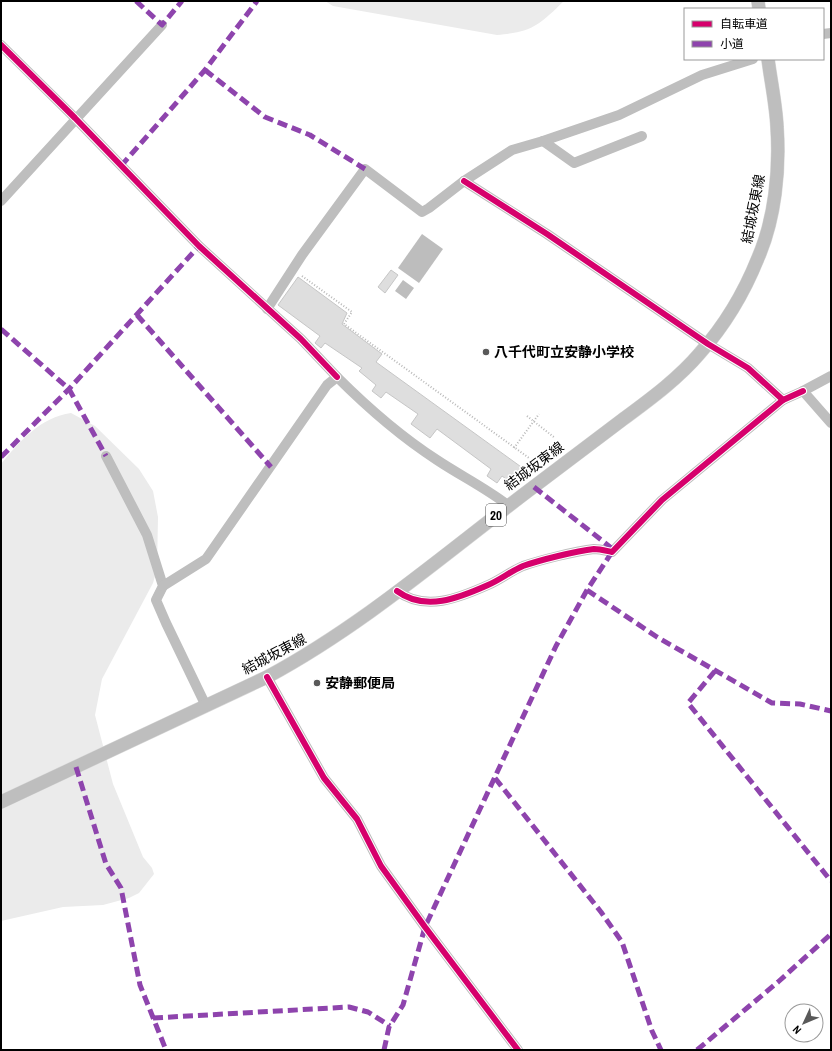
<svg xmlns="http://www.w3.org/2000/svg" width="832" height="1051" font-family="'Archivo Narrow','Noto Sans JP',sans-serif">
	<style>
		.green { fill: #ebebeb }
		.water { fill: #bdbdbd }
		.building { fill: #dedede; stroke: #c6c6c6 }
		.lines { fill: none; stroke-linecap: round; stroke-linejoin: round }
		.major-casing { stroke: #dbdbdb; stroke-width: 14 }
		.path { stroke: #b9b9b9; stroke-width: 2; stroke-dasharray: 1 2; stroke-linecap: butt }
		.minor { stroke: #bebebe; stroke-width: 10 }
		.major { stroke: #bebebe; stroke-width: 13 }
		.quiet { stroke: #8e44ad; stroke-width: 5; stroke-dasharray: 10 5; stroke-linecap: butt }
		.cycleway-casing { stroke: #fff; stroke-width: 8 }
		.cycleway { stroke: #d6006c; stroke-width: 6 }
		.poi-dot { fill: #595959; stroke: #fff; stroke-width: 1.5 }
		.labels { text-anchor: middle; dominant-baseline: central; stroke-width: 3; stroke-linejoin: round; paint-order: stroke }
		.shield { fill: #fff; stroke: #4c4c4c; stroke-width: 1 }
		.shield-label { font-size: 13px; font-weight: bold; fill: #000 }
		.street-label { font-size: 14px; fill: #000; stroke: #fff }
		.poi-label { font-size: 14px; font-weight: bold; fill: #000; stroke: #fff; text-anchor: start }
	</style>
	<rect width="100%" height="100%" fill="#fff"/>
	<g class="green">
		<path d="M325,1H564C539,25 533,32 497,35L333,6Z"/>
		<path d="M71,413L95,426L139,469L153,491L158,517L157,569L153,583L102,679L95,715L113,784L143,857L152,868L154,874L139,893L129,898L103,905L63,907L1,921V464C20,441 41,417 71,413Z"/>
	</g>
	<g class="water">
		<path d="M422,234L443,249L419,283L398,268Z"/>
		<path d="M403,280L414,288L406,299L395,291Z"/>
	</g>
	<g class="building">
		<path d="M391,270L398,275L385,293L378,287Z"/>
		<path d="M298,277L347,313L342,324L382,354L376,362L524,469L513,484L502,476L497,483L487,476L491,469L437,429L430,438L411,424L418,414L386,392L381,398L372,391L376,385L359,371L362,368L325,343L321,348L315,343L320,336L278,305Z"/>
	</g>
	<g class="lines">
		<defs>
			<g id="major">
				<path d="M758,1L759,9"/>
				<path d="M1,802L267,677C364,625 448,551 536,485C565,463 593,442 622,420C649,400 678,379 700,353C725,325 744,293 758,258C775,219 780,170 777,127C776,105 771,82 768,59"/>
			</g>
		</defs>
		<use href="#major" class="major-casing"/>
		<g class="path">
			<path d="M302,276L352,312L344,324L529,458"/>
			<path d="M527,416L555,438"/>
			<path d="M514,448L539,414"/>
		</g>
		<g class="minor">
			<path d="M823,34L831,33"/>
			<path d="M1,45L75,118L199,246L301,339L337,377"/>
			<path d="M642,136L574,163L543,141L619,115L702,75L753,59"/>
			<path d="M464,181L547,234L708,344L748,368L783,400"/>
			<path d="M1,201L162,25"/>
			<path d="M267,309L302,255L365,169L422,212L429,208L464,181L512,150L543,141"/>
			<path d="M831,376L803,391L831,423"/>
			<path d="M106,456L147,535L163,586L156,600L166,623L206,706"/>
			<path d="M163,586L206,559L327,385L337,377C368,408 400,436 437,460C461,476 486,488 509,506"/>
			<path d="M397,591C425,612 459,598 488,585C500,580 511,571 523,566C540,560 576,551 594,549C600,549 607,551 612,552L662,500L783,400L803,391"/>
			<path d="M267,677L324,778L357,819L381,866L425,927L518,1050"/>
		</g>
		<use href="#major" class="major"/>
		<g class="quiet">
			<path d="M136,1L162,25L182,1"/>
			<path d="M205,70L265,117L310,135L365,169"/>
			<path d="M121,166L205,70L257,1"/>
			<path d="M137,315L271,467"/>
			<path d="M1,329L69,389L106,456"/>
			<path d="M1,457L69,389L199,246"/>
			<path d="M534,487L614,550"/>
			<path d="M587,590L657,637L772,703L800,704L831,711"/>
			<path d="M715,671L688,703L831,881"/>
			<path d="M76,767L106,864L121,888L140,985L166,1050"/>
			<path d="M495,778L601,912L622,942L652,1031L661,1050"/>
			<path d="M153,1018L349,1007L368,1012L390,1026"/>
			<path d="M384,1050L389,1027L403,1005L425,927L556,646L587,590L612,552"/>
			<path d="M697,1050L778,982L831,934"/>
		</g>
		<defs>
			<g id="cycleway">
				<path d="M1,45L75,118L199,246L301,339L337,377"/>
				<path d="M464,181L547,234L708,344L748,368L783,400"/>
				<path d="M397,591C425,612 459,598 488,585C500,580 511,571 523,566C540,560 576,551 594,549C600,549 607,551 612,552L662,500L783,400L803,391"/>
				<path d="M267,677L324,778L357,819L381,866L425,927L518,1050"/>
			</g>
		</defs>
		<use href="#cycleway" class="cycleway-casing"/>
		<use href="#cycleway" class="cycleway"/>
	</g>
	<g class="poi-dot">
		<circle cx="486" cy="352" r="4"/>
		<circle cx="317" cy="683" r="4"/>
	</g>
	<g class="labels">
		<rect class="shield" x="486" y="504" width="20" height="22" rx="3"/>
		<g class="shield-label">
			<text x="496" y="515">20</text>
		</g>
		<g class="street-label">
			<text transform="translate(753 209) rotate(-79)">結城坂東線</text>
			<text transform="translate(534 466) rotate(-37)">結城坂東線</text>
			<text transform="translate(274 654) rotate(-28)">結城坂東線</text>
		</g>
		<g class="poi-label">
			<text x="494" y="352">八千代町立安静小学校</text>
			<text x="325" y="683">安静郵便局</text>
		</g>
	</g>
	<rect width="832" height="1051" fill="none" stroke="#000000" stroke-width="4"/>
	<rect x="684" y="8" width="140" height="52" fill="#ffffff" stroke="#999999"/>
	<rect x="692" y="21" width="20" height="6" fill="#d6006c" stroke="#999999"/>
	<text x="720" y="28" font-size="12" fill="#000000">自転車道</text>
	<rect x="692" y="41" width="20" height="6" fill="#8e44ad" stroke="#999999"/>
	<text x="720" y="48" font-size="12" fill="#000000">小道</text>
	<g transform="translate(804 1023) rotate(226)"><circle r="19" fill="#ffffff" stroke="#999999"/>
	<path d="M0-3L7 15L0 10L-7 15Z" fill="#595959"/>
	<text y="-6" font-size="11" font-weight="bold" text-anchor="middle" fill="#000000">N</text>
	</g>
</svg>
